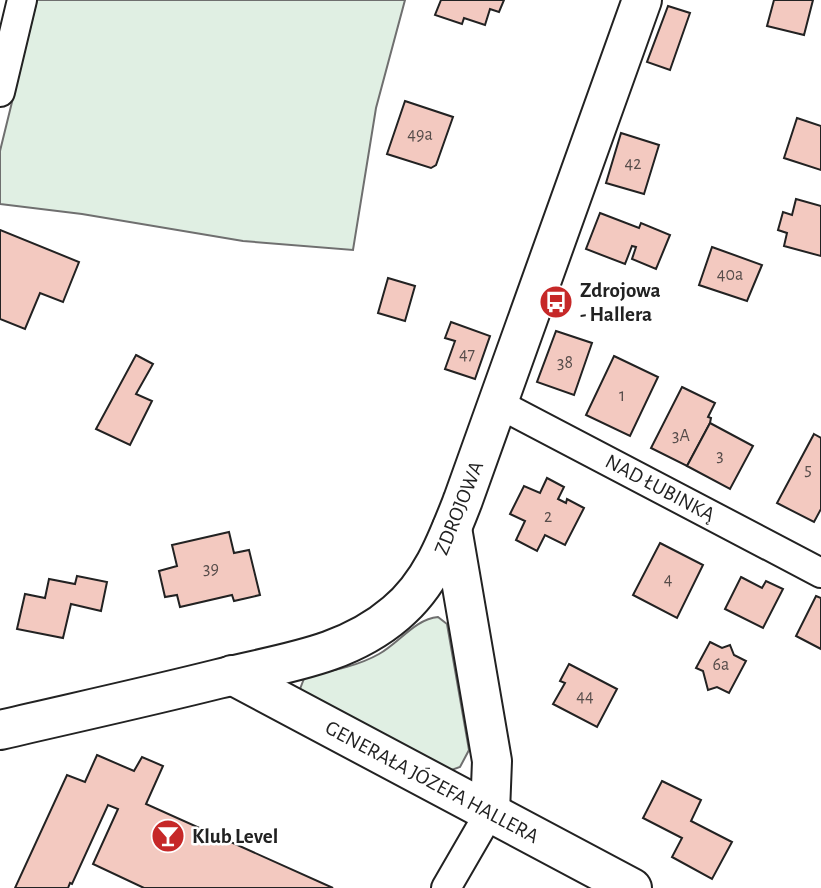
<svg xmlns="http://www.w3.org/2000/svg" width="821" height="888" font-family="'Alegreya Sans',sans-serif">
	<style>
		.green { fill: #e0efe3; stroke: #6f6f6f; stroke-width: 2 }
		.building { fill: #f3c9c0; stroke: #222; stroke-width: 2 }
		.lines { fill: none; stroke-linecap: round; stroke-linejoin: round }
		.street-casing { stroke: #222; stroke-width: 32 }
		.secondary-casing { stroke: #222; stroke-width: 42 }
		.street { stroke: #fff; stroke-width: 28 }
		.secondary { stroke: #fff; stroke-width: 38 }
		.labels { text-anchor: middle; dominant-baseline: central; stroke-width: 5; stroke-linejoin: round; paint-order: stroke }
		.number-label { font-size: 18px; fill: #564c4a }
		.poi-label { font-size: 21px; font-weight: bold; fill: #222; stroke: #fff; text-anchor: start }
		.street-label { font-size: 21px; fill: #222; stroke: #fff }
	</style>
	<rect width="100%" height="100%" fill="#fff"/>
	<g class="green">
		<path d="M37,0H405L376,108L353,250L243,241L82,214L0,204V151Z"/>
		<path d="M438,617L447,624L469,750L460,767L446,772L300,689L305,676C330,671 356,667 379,654C399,643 415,619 438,617Z"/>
	</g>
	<g class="building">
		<path d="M441,0H504L499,12L490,9L485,25L464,18L462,24L435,15Z"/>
		<path d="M774,0H813L804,35L767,26Z"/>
		<path d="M668,6L690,13L670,70L647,62Z"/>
		<path d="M405,101L453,117L436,165L431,168L387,154Z"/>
		<path d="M797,118L821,126V170L784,158Z"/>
		<path d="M621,133L659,145L644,194L606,183Z"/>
		<path d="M796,199L821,206V256L784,246L787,233L778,230L783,212L792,215Z"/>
		<path d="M600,213L639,228L641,223L670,235L656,269L632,259L636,247L632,246L625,264L586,249Z"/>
		<path d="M0,230L79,262L63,302L40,293L25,329L0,319Z"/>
		<path d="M712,247L762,265L747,301L699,285Z"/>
		<path d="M388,278L415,286L405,321L378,313Z"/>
		<path d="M451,322L490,336L475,379L445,369L455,341L445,338Z"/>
		<path d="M556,331L592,343L574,395L537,382Z"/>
		<path d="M136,355L153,364L136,394L152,401L130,445L96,429Z"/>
		<path d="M614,356L658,377L630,436L586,415Z"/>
		<path d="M682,387L715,403L708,417L711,418L710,423L687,466L651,448Z"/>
		<path d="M710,423L753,446L730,489L687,466Z"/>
		<path d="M814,434L821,438V509L814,522L777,503Z"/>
		<path d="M547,478L564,487L558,499L566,503L567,499L584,508L565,545L545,535L537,551L516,540L525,521L510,514L524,486L540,493Z"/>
		<path d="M229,532L234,553L249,550L260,595L234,601L232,595L180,607L177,595L165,597L159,571L177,566L172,545Z"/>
		<path d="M660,543L703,565L677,618L633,595Z"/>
		<path d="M77,576L107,582L101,611L71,604L63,638L17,629L25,594L45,598L49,579L75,584Z"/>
		<path d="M741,577L762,588L766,581L783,589L763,628L725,609Z"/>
		<path d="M816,596L821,598V649L796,636Z"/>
		<path d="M710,642L722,648L730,645L734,655L746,661L729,693L717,687L708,690L703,671L696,668Z"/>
		<path d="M569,664L617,689L597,727L553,704L565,683L560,681Z"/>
		<path d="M97,755L134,771L142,757L163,766L146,804L333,888H144L93,864L118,809L108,805L72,884L70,883L68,888H15L67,775L85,782Z"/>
		<path d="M662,781L701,800L691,821L732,842L712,879L672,857L682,838L643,818Z"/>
	</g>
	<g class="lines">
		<defs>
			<g id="street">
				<path d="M0,92L22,0"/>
				<path d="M499,404L821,573"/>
				<path d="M446,888L490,812"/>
			</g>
			<g id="secondary">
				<path d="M452,528L492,761L490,812"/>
				<path d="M232,675L632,888"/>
				<path d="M0,730C73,713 146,697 218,679C281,663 345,657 396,613C431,584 447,541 463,500L642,0"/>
			</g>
		</defs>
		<use href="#street" class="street-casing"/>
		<use href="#secondary" class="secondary-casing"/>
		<use href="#street" class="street"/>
		<use href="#secondary" class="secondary"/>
	</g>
	<defs>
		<symbol id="bus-disc" viewBox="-11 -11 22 22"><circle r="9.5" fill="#c62828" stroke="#fff"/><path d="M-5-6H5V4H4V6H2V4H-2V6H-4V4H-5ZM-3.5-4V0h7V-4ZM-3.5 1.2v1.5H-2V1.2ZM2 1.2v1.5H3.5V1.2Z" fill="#fff"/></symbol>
		<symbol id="bar-disc" viewBox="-11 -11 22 22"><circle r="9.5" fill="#c62828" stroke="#fff"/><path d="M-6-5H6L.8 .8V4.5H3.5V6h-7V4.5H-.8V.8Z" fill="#fff"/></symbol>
	</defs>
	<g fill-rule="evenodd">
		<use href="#bus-disc" x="537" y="283" width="38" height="38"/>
		<use href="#bar-disc" x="149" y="817" width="38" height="38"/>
	</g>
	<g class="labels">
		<g class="number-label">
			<text x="420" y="135">49a</text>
			<text x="633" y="164">42</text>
			<text x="730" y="275">40a</text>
			<text x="467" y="355">47</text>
			<text x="565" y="363">38</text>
			<text x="622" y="396">1</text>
			<text x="681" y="436">3A</text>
			<text x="720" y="456">3</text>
			<text x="808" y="470">5</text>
			<text x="548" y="517">2</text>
			<text x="211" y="569">39</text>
			<text x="668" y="580">4</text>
			<text x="721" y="665">6a</text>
			<text x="585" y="697">44</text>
		</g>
		<g class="poi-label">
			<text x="580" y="290">Zdrojowa<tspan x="580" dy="24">- Hallera</tspan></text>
			<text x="192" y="836">Klub Level</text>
		</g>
		<g class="street-label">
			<text transform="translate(660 488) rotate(28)">NAD ŁUBINKĄ</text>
			<text transform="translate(459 508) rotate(-68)">ZDROJOWA</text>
			<text transform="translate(432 782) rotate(28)">GENERAŁA JÓZEFA HALLERA</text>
		</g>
	</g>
</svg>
